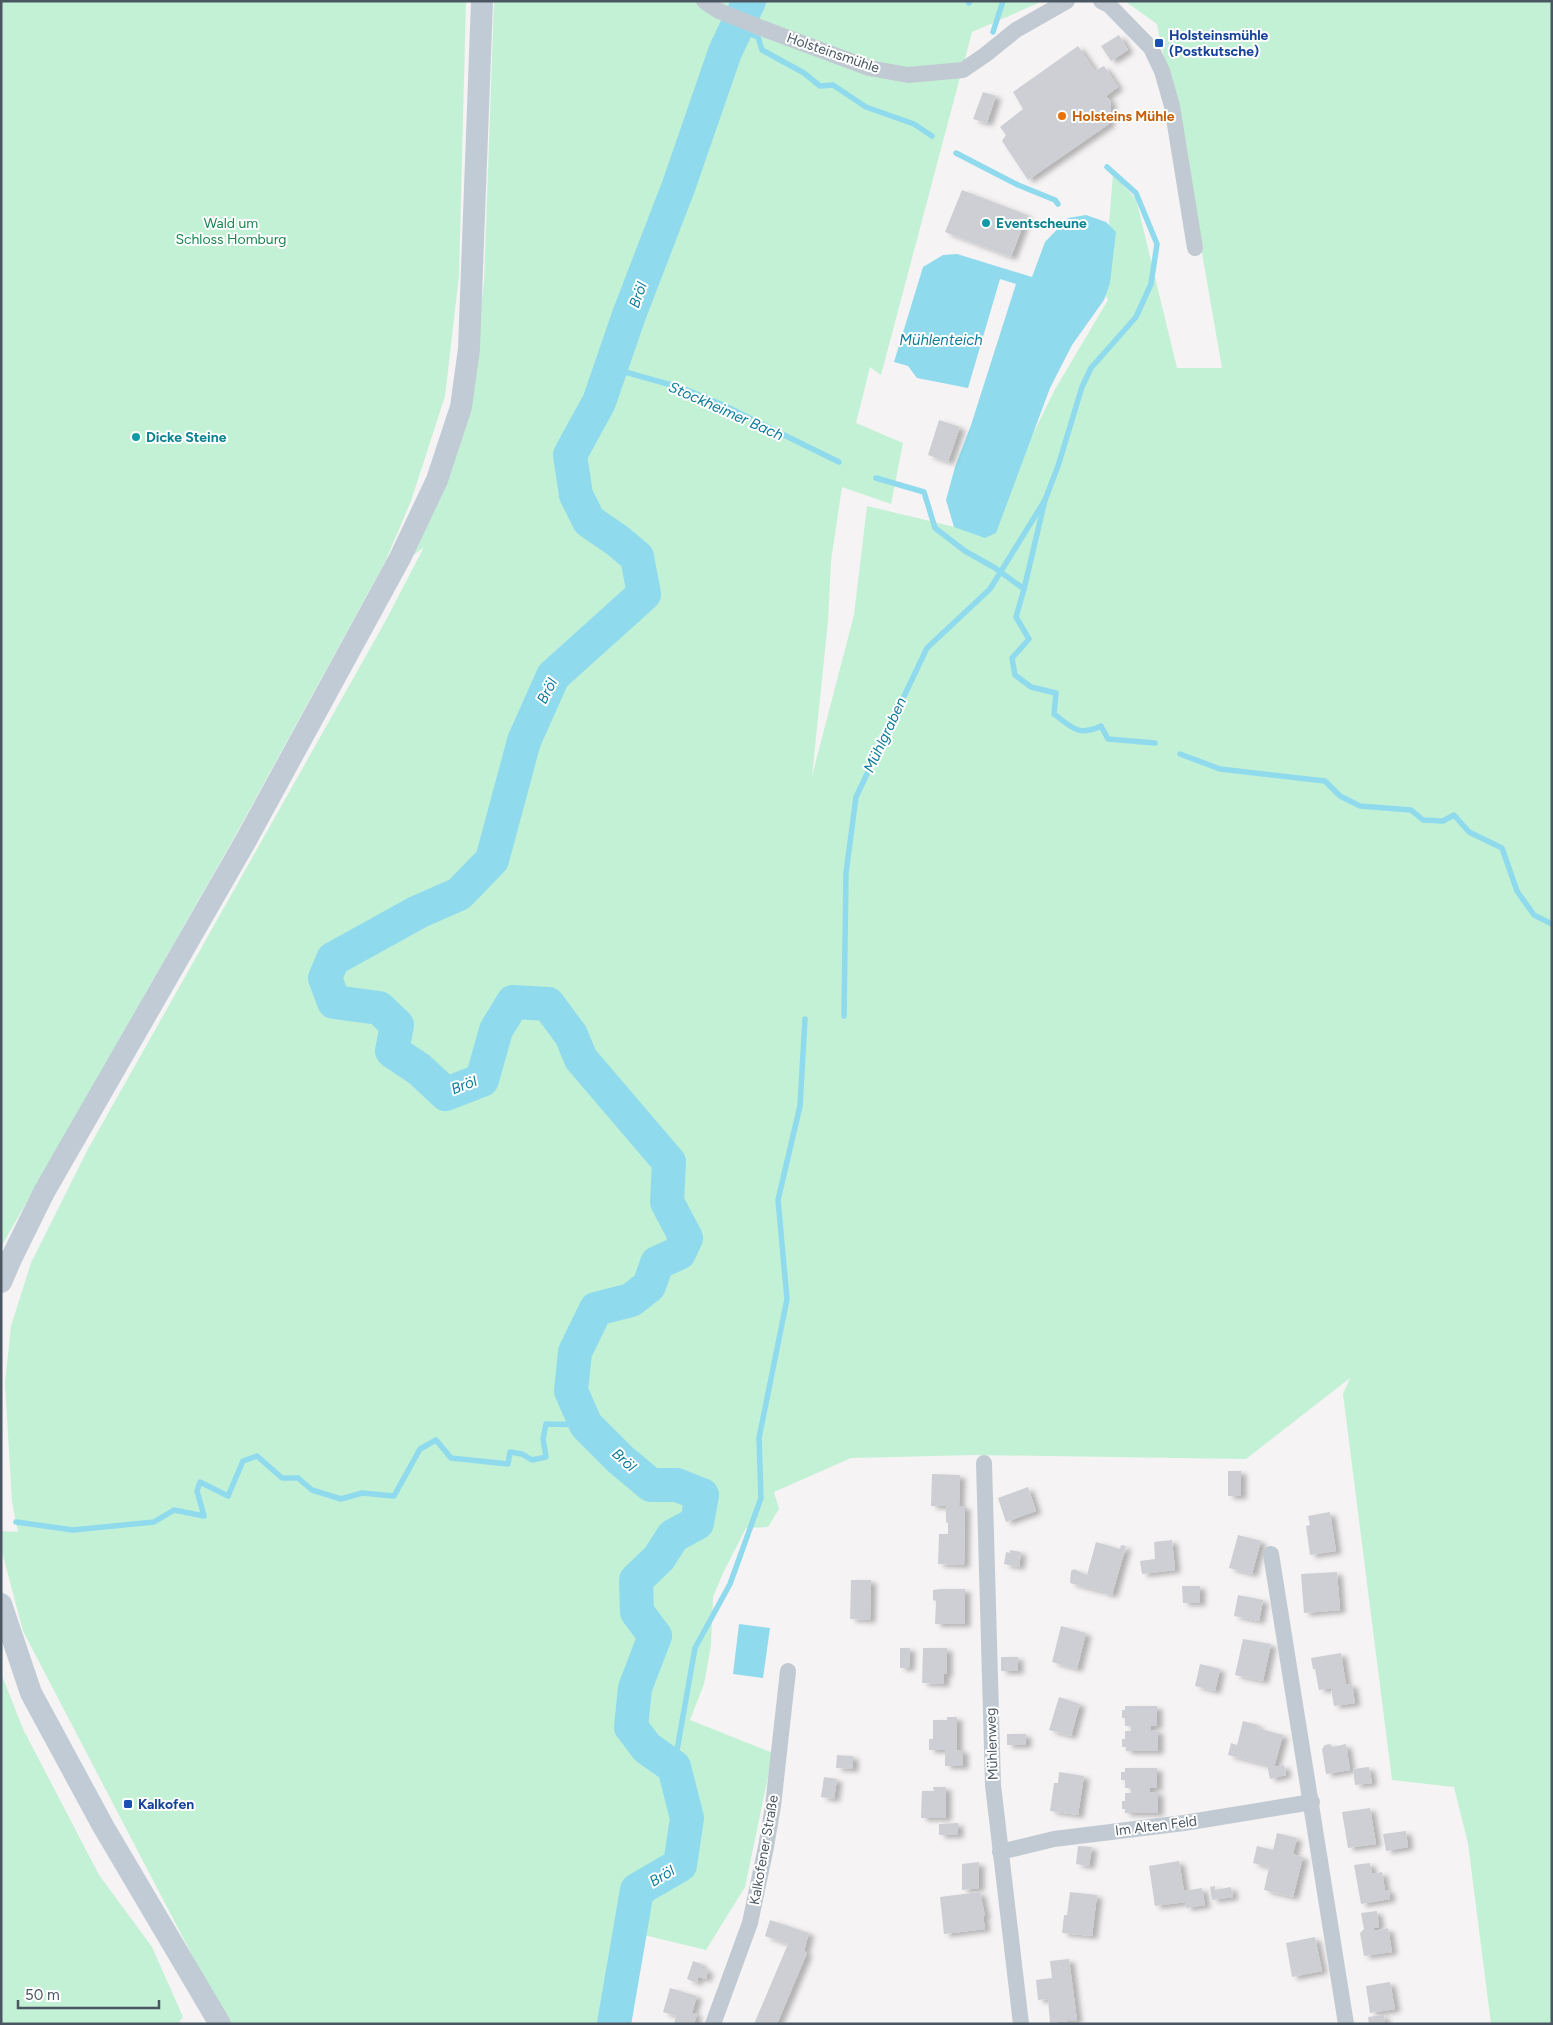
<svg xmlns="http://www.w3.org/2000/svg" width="1553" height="2025" font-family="Figtree,sans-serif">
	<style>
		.green { fill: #c3f1d5 }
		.water { fill: #90daee }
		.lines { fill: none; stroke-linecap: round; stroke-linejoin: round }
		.stream { stroke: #90daee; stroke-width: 5.5 }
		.river { stroke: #90daee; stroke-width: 34 }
		.building { fill: #cdcfd5; filter: url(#shadow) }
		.minor { stroke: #c1cad2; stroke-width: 16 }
		.secondary { stroke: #c1cbd6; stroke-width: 22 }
		.transit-dot { fill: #1a4fb4; stroke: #fff; stroke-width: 2 }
		.food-dot { fill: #e8710a; stroke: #fff; stroke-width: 2 }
		.culture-dot { fill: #0f9aa8; stroke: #fff; stroke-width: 2 }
		.labels { text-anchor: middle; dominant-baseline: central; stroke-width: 4; stroke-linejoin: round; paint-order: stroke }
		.transit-label { font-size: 14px; font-weight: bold; fill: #164399; stroke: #fff; text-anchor: start }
		.street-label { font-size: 14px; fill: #4a5661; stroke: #fff }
		.food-label { font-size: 14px; font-weight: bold; fill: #c56008; stroke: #fff; text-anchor: start }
		.park-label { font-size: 14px; fill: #17864f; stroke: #fff }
		.culture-label { font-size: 14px; font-weight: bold; fill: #0d838f; stroke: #fff; text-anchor: start }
		.water-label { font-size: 15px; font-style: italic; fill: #0c7c9b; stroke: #fff }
	</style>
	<defs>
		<filter id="shadow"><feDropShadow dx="5.5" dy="3" stdDeviation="2.5" flood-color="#0004"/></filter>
	</defs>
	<rect width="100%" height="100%" fill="#f5f3f3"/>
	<g class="green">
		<path d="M1,1H466L459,276L445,396L411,501L385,562L345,635L235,836L1,1247Z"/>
		<path d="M494,1H1043L972,32L881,375L870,367L856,423L903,443L891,504L842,487L831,561L828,621L812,776L854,615L867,506L984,534L1054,391L1108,300L1100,285L1106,262L1113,174L1136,199L1177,368H1222L1189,178L1157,24L1125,1H1552V2024H1491L1468,1843L1454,1787L1392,1780L1343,1394L1350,1378L1246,1459L974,1455L851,1458L774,1492L779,1509L768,1527L746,1528L723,1573L713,1597L711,1645L704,1684L690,1720L773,1753L745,1887L706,1950L644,1935L626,1994L624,2024H228L23,1631L1,1548V1531L18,1532L12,1502L5,1383L11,1326L31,1263L88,1149L385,622L424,547L411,557L469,404L484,282Z"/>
		<path d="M1,1673L23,1729L99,1875L152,1947L183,2017L178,2024H1Z"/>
	</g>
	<g class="water">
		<path d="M1086,215L1106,222L1116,232L1110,283L1104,300L1072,345L1050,388L996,533L985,538L954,527L946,500L955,467L971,425L1016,284L1000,279L968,388L917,378L908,366L894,362L923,267L943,255L957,254L1032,277L1045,242L1068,218Z"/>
		<path d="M739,1624L770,1628L763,1678L733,1674Z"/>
	</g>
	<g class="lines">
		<g class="stream">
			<path d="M968,1L969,3"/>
			<path d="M736,29L758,37L762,50L804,73L820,86L833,85L866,107L914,124L932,136"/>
			<path d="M993,32L1003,1"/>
			<path d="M956,153L1018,185L1055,200L1058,204"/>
			<path d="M611,368L682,388L723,405L839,462"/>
			<path d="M876,478L924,492L935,528L965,551L995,568L1024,589L1016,617L1029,639L1012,658L1015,675L1031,687L1056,693L1054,714C1072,727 1078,737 1101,726L1108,739L1155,743"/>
			<path d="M1024,589L1045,500L1058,466L1082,387L1091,368L1136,317L1151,284L1157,244L1136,193L1107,167"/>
			<path d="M1180,754L1220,769L1325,781L1340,796L1360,806L1411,810L1423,820L1443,821L1454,815L1469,832L1502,848L1517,891L1534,915L1552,924"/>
			<path d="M844,1016L846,873L856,797L927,648L990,589L1045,500"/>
			<path d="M16,1522L73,1530L154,1522L174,1510L204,1516L197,1491L200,1482L228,1496L243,1461L257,1456L282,1478H298L312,1490L341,1499L362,1493L394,1496L420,1449L436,1440L451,1458L508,1464L510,1452L522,1454L532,1460L546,1457L543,1439L546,1424L586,1425"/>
			<path d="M674,1767L695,1648L730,1584L761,1498L759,1438L787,1299L778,1200L800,1106L805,1019"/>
		</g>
		<path class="river" d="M614,2024L637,1890L680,1865L687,1818L674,1767L647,1748L631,1727L635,1688L655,1636L637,1612L636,1580L659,1558L673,1536L697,1523L702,1495L677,1485H651L621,1460L586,1425L571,1391L575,1352L596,1309L631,1300L649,1286L657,1263L679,1253L686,1238L667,1202L669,1162L581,1059L571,1035L548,1004L513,1002L496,1030L482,1080L446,1094L419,1069L392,1051L397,1025L379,1008L334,1002L325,978L333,959L418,912L459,894L492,860L524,741L553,676L644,594L637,557L618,541L589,521L576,495L570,455L599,402L629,315L679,185L725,52L749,1"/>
	</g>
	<g class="building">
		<path d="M1119,35L1128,50L1111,61L1101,46Z"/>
		<path d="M1078,46L1095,71L1104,66L1118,87L1106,96L1111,102L1109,124L1028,180L1002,141L1006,135L1000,127L1023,109L1013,92Z"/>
		<path d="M983,92L996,96L987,123L973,119Z"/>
		<path d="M962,190L1027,215L1011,257L945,232Z"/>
		<path d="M939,420L960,427L948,462L928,455Z"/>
		<rect x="1228" y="1471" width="13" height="25"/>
		<path d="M932,1474L960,1475L959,1506H965L964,1565L938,1564L939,1534H948V1522L946,1523V1506H931Z"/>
		<path d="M1028,1487L1036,1511L1006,1522L998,1498Z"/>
		<path d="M1330,1512L1336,1551L1310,1555L1306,1526L1310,1525L1308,1516Z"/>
		<path d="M1238,1535L1261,1541L1252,1574L1229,1568Z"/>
		<path d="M1172,1540L1175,1570L1142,1574L1140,1561L1155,1559L1154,1542Z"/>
		<path d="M1096,1542L1120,1549L1121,1545L1126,1546L1112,1595L1107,1593L1106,1595L1104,1592L1070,1583L1071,1571L1074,1569L1087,1575Z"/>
		<path d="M1010,1550L1021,1552L1019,1567L1004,1564L1006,1552L1010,1553Z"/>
		<path d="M1337,1572L1340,1610L1304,1613L1301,1574Z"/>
		<path d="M851,1580H871L870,1620L850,1619Z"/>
		<path d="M1182,1586H1200V1603H1183Z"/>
		<path d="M941,1589H965V1624H935L936,1601L933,1600V1590Z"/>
		<path d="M1238,1595L1263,1600L1259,1621L1234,1616Z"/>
		<path d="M1061,1626L1086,1633L1077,1669L1052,1662Z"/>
		<path d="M1243,1639L1271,1644L1263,1681L1235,1675Z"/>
		<path d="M900,1648H910L909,1668H900Z"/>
		<path d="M923,1648H947V1674H944V1684L922,1683Z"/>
		<path d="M1341,1653L1346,1685L1352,1684L1355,1703L1334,1706L1331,1688L1319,1690L1315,1669H1313L1311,1658Z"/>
		<rect x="1001" y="1657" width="17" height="14"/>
		<path d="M1200,1664L1220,1669L1215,1691L1195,1686Z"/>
		<path d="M1059,1697L1080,1704L1071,1736L1049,1730Z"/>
		<path d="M1125,1706H1157V1726H1150L1151,1731L1158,1730V1751H1126V1747H1122V1739H1125V1731H1131V1726H1125V1718H1122V1710H1125Z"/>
		<path d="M947,1717H957V1750H963V1766H945V1750H929V1739H933V1720H947Z"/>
		<path d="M1243,1721L1258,1725L1257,1728L1283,1735L1274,1767L1284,1765L1286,1775L1270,1779L1267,1765L1228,1755L1231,1743L1237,1745Z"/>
		<rect x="1007" y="1734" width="19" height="11"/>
		<path d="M1330,1744L1333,1747L1346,1744L1350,1770L1326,1774L1322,1749L1325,1745Z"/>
		<path d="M837,1755L853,1756V1769L836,1768Z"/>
		<path d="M1369,1767L1372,1783L1355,1785L1353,1769Z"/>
		<path d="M1125,1768H1157V1788H1150V1792H1158V1813H1125V1809H1122V1801H1125V1793H1131V1788H1125V1780H1121V1772H1125Z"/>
		<path d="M1059,1772L1084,1776L1078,1815L1050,1811L1054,1783H1058Z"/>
		<path d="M824,1777L837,1779L834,1799L821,1797Z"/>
		<path d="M933,1787H946V1818H921L922,1791H934Z"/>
		<path d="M1370,1808L1376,1844L1348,1848L1342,1812Z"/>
		<path d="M958,1823V1835H939V1824Z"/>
		<path d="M1406,1831L1408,1847L1386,1851L1383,1834Z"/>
		<path d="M1277,1833L1297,1838L1293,1854L1303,1857L1293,1897L1264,1890L1269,1867L1253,1863L1257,1846L1273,1850Z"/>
		<path d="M1078,1846L1092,1847L1089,1866L1076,1864Z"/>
		<path d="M1179,1861L1184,1891L1202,1888L1205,1905L1186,1908L1185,1902L1155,1906L1149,1866Z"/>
		<path d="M979,1862V1888L962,1890V1864Z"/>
		<path d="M1370,1863L1372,1874L1382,1872L1385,1890H1389L1390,1899L1361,1904L1354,1865Z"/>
		<path d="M1215,1886V1890L1231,1887L1233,1897L1212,1900L1210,1887Z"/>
		<path d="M980,1892L985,1916H983L985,1929L944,1934L940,1897Z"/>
		<path d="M1070,1892L1097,1895L1092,1936L1062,1933L1064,1915H1067Z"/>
		<path d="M1377,1911L1379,1927L1373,1928L1375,1931L1388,1928L1392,1952L1364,1956L1360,1933L1364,1929L1361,1913Z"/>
		<path d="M770,1920L809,1933L804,1951L807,1953L777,2024H754L788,1944L765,1936Z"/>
		<path d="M1315,1937L1322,1971L1292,1977L1286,1943Z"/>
		<path d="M1069,1959L1077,2020L1050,2023L1048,1999L1038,2000L1036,1980L1052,1978L1050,1961Z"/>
		<path d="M693,1961L702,1964L701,1968L708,1970L706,1979L698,1977L697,1983L687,1979Z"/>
		<path d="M1390,1982L1395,2009L1370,2013L1366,1986Z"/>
		<path d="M670,1988L697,1996L692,2013L697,2014L694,2024H674L676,2016L663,2012Z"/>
		<path d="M1384,2015L1385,2022L1369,2024L1368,2017Z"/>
	</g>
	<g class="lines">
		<g class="minor">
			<path d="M704,1L719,11L759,27L869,68L908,75L963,70L985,55L1016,30L1067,1"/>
			<path d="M1101,1L1109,5L1151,48L1162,71L1172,106L1195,248"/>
			<path d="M984,1463L993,1785L1021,2024"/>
			<path d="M1271,1554L1346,2024"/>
			<path d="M1000,1852L1054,1839L1184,1823L1312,1802"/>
			<path d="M713,2024L750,1923L766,1847L773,1806L788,1671"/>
		</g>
		<g class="secondary">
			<path d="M1,1282L11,1259L44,1192L245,842L400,558L437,480L461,407L469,349L482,1"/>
			<path d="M1,1604L31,1693L103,1826L220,2024"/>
		</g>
	</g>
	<g class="transit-dot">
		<rect x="1154" y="38" width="10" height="10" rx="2.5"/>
		<rect x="123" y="1799" width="10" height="10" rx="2.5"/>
	</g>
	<circle class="food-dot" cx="1062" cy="116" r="5"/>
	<g class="culture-dot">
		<circle cx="986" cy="223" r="5"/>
		<circle cx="136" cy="437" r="5"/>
	</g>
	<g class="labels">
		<g class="transit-label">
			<text x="1169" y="35">Holsteinsmühle<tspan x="1169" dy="16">(Postkutsche)</tspan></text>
			<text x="138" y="1804">Kalkofen</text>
		</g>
		<g class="street-label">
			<text transform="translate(833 53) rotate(19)">Holsteinsmühle</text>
			<text transform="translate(992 1744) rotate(-92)">Mühlenweg</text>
			<text transform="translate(1156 1826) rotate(-7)">Im Alten Feld</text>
			<text transform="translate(764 1850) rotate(-80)">Kalkofener Straße</text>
		</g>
		<g class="food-label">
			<text x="1072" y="116">Holsteins Mühle</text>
		</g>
		<g class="park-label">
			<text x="231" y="223">Wald um<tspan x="231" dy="16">Schloss Homburg</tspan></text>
		</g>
		<g class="culture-label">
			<text x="996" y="223">Eventscheune</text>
			<text x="146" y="437">Dicke Steine</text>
		</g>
		<g class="water-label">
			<text transform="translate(638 295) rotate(-70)">Bröl</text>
			<text x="941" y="340">Mühlenteich</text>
			<text transform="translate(726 411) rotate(24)">Stockheimer Bach</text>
			<text transform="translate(547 691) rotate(-63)">Bröl</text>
			<text transform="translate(885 735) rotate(-65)">Mühlgraben</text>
			<text transform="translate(464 1085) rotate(-21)">Bröl</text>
			<text transform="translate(624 1460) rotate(42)">Bröl</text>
			<text transform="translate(662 1876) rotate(-31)">Bröl</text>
		</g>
	</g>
	<rect width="1553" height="2025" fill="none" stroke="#4a5661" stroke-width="5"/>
	<path d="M18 2000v8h141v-8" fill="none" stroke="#4a5661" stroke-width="2.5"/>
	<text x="25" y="2000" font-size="15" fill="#4a5661" stroke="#ffffff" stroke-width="4" paint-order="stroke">50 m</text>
</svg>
